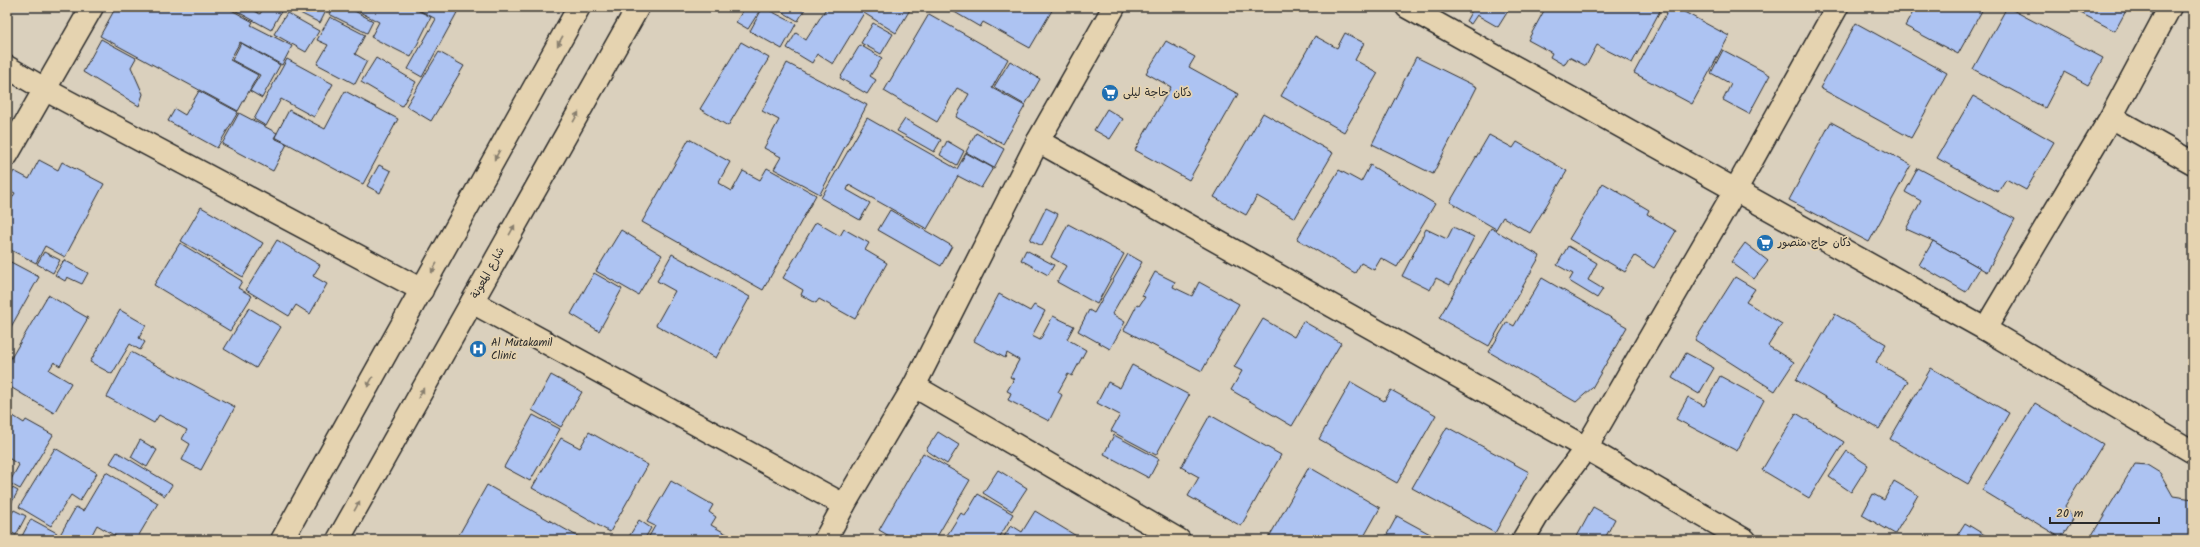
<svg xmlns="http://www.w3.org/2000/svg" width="2200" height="547" font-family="Kalam,'Playpen Sans Arabic',sans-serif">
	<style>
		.building { fill: #adc3f2; stroke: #2b2b2b }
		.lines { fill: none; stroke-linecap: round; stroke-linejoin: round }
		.street-casing { stroke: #2b2b2b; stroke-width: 25 }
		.highway-casing { stroke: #2b2b2b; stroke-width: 25 }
		.street { stroke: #e5d3b0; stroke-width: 22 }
		.highway { stroke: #e5d3b0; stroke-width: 22 }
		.oneway { fill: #887f6e }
		.labels { text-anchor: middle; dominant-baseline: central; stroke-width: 3.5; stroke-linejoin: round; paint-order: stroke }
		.poi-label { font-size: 11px; fill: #2b2b2b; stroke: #e5d3b0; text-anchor: start }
		.street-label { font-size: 11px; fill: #2b2b2b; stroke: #e5d3b0 }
	</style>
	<rect width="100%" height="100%" fill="#dad0bd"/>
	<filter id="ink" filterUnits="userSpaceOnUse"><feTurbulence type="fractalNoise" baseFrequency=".025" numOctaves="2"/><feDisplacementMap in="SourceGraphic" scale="8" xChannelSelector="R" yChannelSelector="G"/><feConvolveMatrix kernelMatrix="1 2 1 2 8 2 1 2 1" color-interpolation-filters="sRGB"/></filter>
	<g filter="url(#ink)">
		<g class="building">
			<path d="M116,7H226L253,22L251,25L292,46L282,65L240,42L230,60L258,75L238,111L100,36Z"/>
			<path d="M229,7H248L260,14L264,7H291L288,11L283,8L271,30Z"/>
			<path d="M298,7H328L320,23L296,11Z"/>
			<path d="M333,7H347L373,21L367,33L329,14Z"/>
			<path d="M350,7H411L431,17L411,57L371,37L379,22Z"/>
			<path d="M413,7H460L422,77L408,69L436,19Z"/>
			<path d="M745,7H755L760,10L748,29L736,22Z"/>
			<path d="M763,7L796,24L782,49L750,31Z"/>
			<path d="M774,7H806L798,21Z"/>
			<path d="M827,7H909L911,8L896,33L864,13L833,64L817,54L812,63L787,48L796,33L806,40Z"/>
			<path d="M953,7H1054L1030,48L983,22L980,27L951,10Z"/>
			<path d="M1474,7H1501L1508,11L1498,27L1477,15L1471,24L1466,21Z"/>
			<path d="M1546,7H1657L1661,9L1632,63L1597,45L1586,66L1569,57L1564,65L1550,57L1552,53L1528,40Z"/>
			<path d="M1670,7H1675L1729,36L1692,104L1634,73Z"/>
			<path d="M1916,7H1984L1958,54L1905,26Z"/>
			<path d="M2007,7L2103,58L2088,85L2064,72L2045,108L1973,69Z"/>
			<path d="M2069,7H2128L2115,31Z"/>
			<path d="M287,13L319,31L306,52L274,34Z"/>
			<path d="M929,14L1008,59L992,88L1025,106L1003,144L956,117L969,94L957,88L937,122L884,91Z"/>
			<path d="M330,17L365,35L355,54L367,61L355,84L317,64L328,45L317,40Z"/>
			<path d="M873,23L893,34L881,54L861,43Z"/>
			<path d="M1856,23L1947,73L1911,138L1820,88Z"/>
			<path d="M1345,33L1364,43L1355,60L1378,73L1344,132L1281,96L1315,36L1337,48Z"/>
			<path d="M101,39L136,58L131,67L143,94L139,106L83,72Z"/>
			<path d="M1166,41L1195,57L1189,67L1238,94L1189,180L1135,150L1171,87L1146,73Z"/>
			<path d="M741,42L769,58L728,126L700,109Z"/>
			<path d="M241,43L280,65L262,98L250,91L260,75L232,60Z"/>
			<path d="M860,45L882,58L870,76L876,80L867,94L840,78Z"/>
			<path d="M1723,50L1770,75L1749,114L1723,100L1731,84L1711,73Z"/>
			<path d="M439,52L464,66L431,121L406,106Z"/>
			<path d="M1416,57L1477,87L1433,174L1372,144Z"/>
			<path d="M376,58L416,82L402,106L361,82Z"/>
			<path d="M287,59L333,84L314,117L281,99L266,126L254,119Z"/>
			<path d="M1010,61L1040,79L1025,105L994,87Z"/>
			<path d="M787,63L867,105L820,194L774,169L781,157L764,148L779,120L762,111Z"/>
			<path d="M199,91L238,112L217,148L168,121L175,109L185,115Z"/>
			<path d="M345,91L398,119L363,184L275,137L289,110L325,129Z"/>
			<path d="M1973,96L2054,142L2026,190L2006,179L1998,192L1937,158Z"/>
			<path d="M1107,109L1123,119L1110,139L1094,130Z"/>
			<path d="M239,113L277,133L274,138L287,144L273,171L222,144Z"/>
			<path d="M1263,113L1333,153L1295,218L1257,196L1246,215L1214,197Z"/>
			<path d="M867,118L957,169L966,153L993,168L981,188L958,176L927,229L849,185L847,190L870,203L860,220L821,198Z"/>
			<path d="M905,119L941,140L934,152L897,131Z"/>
			<path d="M1831,122L1911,165L1869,242L1789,200Z"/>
			<path d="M976,133L1004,149L994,168L966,152Z"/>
			<path d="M1489,135L1513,148L1517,142L1567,171L1530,233L1503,217L1496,229L1450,202Z"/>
			<path d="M689,139L730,162L718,183L732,191L743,171L760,180L767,168L816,195L763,290L642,222Z"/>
			<path d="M947,141L964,151L957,165L940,155Z"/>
			<path d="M39,160L58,170L62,162L104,184L65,257L45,246L36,263L7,248V207L15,193L7,189V183L14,171L29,179Z"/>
			<path d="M379,165L391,171L380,193L367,186Z"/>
			<path d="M1370,165L1435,204L1397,267L1381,258L1374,270L1361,263L1355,273L1297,239L1339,170L1361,182Z"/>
			<path d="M1918,168L2015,219L1987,272L1933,241L1906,229L1921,201L1905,192Z"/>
			<path d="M1603,183L1649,210L1647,214L1676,231L1654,268L1635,256L1625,272L1569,239Z"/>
			<path d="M201,207L263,243L243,277L181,241Z"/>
			<path d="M1046,208L1058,214L1042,246L1030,240Z"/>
			<path d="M890,210L952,246L941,266L878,230Z"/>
			<path d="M816,222L840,236L844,229L869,243L865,250L887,263L855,319L819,299L816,303L801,295L803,290L783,278Z"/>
			<path d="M1068,224L1124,254L1097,304L1057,282L1066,266L1051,257Z"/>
			<path d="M1453,227L1474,237L1450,285L1436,278L1430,290L1402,276L1426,229L1447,239Z"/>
			<path d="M1491,228L1540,256L1489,346L1439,318Z"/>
			<path d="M621,230L662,255L638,295L596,271Z"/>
			<path d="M277,240L320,265L313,276L327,284L310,314L296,305L289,316L246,290Z"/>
			<path d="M1933,241L1980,268L1966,292L1919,265Z"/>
			<path d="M180,243L242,281L238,288L252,296L230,331L154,285Z"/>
			<path d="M1745,243L1768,261L1754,279L1731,262Z"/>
			<path d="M1568,246L1597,263L1588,280L1603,289L1597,298L1569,281L1573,274L1557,265Z"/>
			<path d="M1026,250L1054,265L1048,275L1021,260Z"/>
			<path d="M44,252L60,260L53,273L37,264Z"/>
			<path d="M672,254L750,297L716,358L656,325L675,291L657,281Z"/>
			<path d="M1128,254L1142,262L1112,314L1125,322L1110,349L1078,331L1089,310L1094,313Z"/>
			<path d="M7,260L39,277L7,334Z"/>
			<path d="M64,260L88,273L82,284L67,277L65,281L55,275Z"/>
			<path d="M1155,272L1175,282L1173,287L1192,296L1199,282L1239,304L1202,371L1124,330L1137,305L1139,306L1145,297L1142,296Z"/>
			<path d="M594,273L622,289L599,331L571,314Z"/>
			<path d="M1735,277L1755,289L1746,302L1782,324L1768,346L1794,362L1775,391L1695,340Z"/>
			<path d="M1542,278L1627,327L1592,388L1576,402L1489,352L1507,322L1514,326Z"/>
			<path d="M999,294L1030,311L1034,305L1045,311L1032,336L1040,340L1053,316L1074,326L1067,339L1086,350L1072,376L1068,374L1058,392L1062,395L1049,421L1008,400L1011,393L1007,391L1014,379L1010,377L1019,360L1007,353L1005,358L974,341Z"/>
			<path d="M48,295L88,318L60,366L54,362L49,370L71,383L54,413L7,385V365Z"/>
			<path d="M249,308L281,327L256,368L224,349Z"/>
			<path d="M120,310L146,325L139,338L145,342L140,350L130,344L112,374L90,362Z"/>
			<path d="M1835,314L1886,344L1876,362L1908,381L1879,429L1796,380Z"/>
			<path d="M1263,319L1294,337L1303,321L1341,343L1292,426L1231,390L1242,371L1234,367Z"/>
			<path d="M131,352L235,407L201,470L182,460L190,444L182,439L187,430L159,415L154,423L107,397Z"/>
			<path d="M1686,353L1714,368L1699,394L1672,378Z"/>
			<path d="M1132,365L1189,395L1156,455L1111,431L1120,415L1097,403L1108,382L1120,388Z"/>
			<path d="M1931,368L2009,413L1968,484L1890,439Z"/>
			<path d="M551,375L582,392L561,427L532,410Z"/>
			<path d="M1720,376L1764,400L1737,451L1676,419L1688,397L1704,406Z"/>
			<path d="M1351,382L1384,401L1391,390L1436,415L1397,483L1319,439Z"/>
			<path d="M2035,403L2103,444L2065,506L2073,519L2061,538L1982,490Z"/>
			<path d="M7,412L24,423L26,420L53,435L20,489L9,483L19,465L7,457Z"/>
			<path d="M1796,413L1844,442L1809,498L1762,470Z"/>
			<path d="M533,415L560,429L530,481L504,467Z"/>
			<path d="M1210,415L1281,455L1241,526L1188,496L1199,477L1181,467Z"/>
			<path d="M1447,427L1529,472L1495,533L1412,488Z"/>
			<path d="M589,432L648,465L610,532L532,488L561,438L580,448Z"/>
			<path d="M938,432L959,445L947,464L926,450Z"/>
			<path d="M1114,435L1159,459L1149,478L1104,454Z"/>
			<path d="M140,440L157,450L147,467L131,457Z"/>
			<path d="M55,448L97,473L80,501L71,495L51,526L19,507Z"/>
			<path d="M1847,451L1868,465L1851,492L1829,477Z"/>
			<path d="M117,452L172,485L165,496L110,463Z"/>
			<path d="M923,453L970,480L935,540H896L879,530Z"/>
			<path d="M2135,464L2147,465L2160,473L2173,496L2193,499V540H2089Z"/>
			<path d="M1309,467L1380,508L1362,540H1273L1269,537Z"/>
			<path d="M998,470L1027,488L1012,511L983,493Z"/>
			<path d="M106,472L158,503L136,540H122L97,525L89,540H57L76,507L83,511Z"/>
			<path d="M671,481L713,505L709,512L716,517L711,525L732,537L730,540H647L655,526L647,522Z"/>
			<path d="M1894,481L1918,495L1895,534L1862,515L1873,494L1884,500Z"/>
			<path d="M7,485L18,491L7,511Z"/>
			<path d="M487,485L584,540H456Z"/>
			<path d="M978,494L1013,514L998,540H944L961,513L965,516Z"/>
			<path d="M1593,507L1615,519L1604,540H1575Z"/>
			<path d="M14,510L26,516L16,535L7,530V521Z"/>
			<path d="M1035,511L1078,537L1076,540H1002L1011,525L1022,532Z"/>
			<path d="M1397,516L1441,540H1384Z"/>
			<path d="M31,519L57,533L53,540H25L21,538Z"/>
			<path d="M639,520L651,528L644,540H627Z"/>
			<path d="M1965,523L1993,540H1954Z"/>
		</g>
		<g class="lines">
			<defs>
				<g id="street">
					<path d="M1407,7L1985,329L2193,452"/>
					<path d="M7,67L46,90L422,290"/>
					<path d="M2111,117L2193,163"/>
					<path d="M1038,141L1586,448L1745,540"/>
					<path d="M7,155L92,7"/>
					<path d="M472,302L844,505"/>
					<path d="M1985,329L2111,117L2170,7"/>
					<path d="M914,386L1179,540"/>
					<path d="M825,540L844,505L914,386L1038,141L1114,7"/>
					<path d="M1523,540L1545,503L1586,448L1736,189L1837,7"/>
				</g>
				<g id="highway">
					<path d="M282,540L579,7"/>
					<path d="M338,540L638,7"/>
				</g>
			</defs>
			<use href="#street" class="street-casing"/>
			<use href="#highway" class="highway-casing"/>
			<use href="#street" class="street"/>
			<use href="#highway" class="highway"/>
		</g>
		<defs><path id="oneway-solid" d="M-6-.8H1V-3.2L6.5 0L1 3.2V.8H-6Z"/></defs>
		<g class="oneway">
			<use href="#oneway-solid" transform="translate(560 41) rotate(119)"/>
			<use href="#oneway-solid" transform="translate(576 117) rotate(-61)"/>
			<use href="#oneway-solid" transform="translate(497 155) rotate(119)"/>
			<use href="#oneway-solid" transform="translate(512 230) rotate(-61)"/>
			<use href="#oneway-solid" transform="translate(434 268) rotate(119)"/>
			<use href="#oneway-solid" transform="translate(370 382) rotate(119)"/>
			<use href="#oneway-solid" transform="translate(421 393) rotate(-61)"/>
			<use href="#oneway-solid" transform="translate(357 506) rotate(-61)"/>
		</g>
	</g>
	<defs>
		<symbol id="supermarket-disc" viewBox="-11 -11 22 22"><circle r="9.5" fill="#1f6fb2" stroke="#e5d3b0"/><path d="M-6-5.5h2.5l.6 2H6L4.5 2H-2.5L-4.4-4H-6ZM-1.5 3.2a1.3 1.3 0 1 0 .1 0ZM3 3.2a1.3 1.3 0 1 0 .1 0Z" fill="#fff"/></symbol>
		<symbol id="hospital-disc" viewBox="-11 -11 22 22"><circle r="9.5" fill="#1f6fb2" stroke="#e5d3b0"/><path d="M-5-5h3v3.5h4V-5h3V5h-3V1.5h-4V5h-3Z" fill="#fff"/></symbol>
	</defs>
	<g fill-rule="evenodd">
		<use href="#supermarket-disc" x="1100" y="83" width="20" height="20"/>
		<use href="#supermarket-disc" x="1755" y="233" width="20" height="20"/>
		<use href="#hospital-disc" x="468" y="339" width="20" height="20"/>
	</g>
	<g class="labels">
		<g class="poi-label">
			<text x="1123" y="93">دكان حاجة ليلى</text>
			<text x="1778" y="243">دكان حاج منصور</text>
			<text x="491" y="343">Al Mutakamil<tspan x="491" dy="13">Clinic</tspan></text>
		</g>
		<g class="street-label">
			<text transform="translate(488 273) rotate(-61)">شارع المعونة</text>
		</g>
	</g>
	<rect width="2200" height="547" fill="none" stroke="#e5d3b0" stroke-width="24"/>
	<rect x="12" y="12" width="2176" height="523" fill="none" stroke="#2b2b2b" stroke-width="1.5" filter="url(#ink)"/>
	<path d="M2050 517v6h109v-6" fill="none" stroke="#2b2b2b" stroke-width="2"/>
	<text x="2056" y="517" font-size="12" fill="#2b2b2b" stroke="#e5d3b0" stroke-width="3" paint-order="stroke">20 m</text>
</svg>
